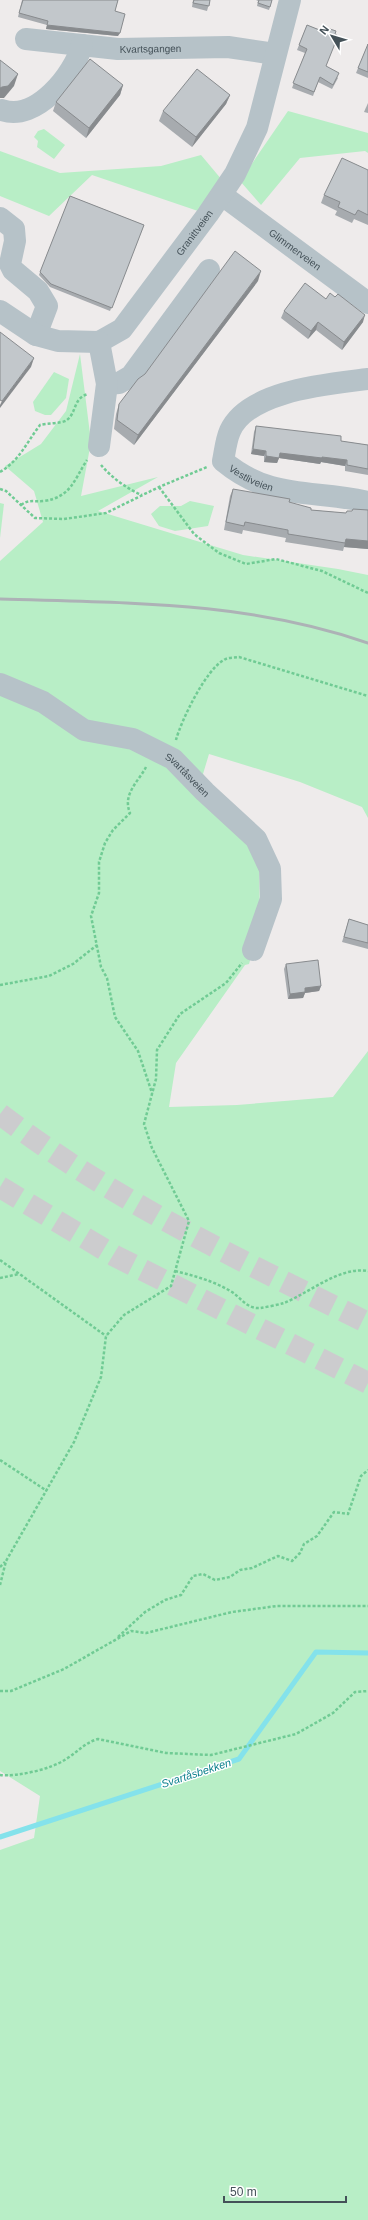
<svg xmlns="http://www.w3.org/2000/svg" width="368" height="2220" font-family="Helvetica,sans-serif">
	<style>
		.green { fill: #b8eec6 }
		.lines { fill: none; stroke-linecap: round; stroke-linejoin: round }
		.stream { stroke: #84e2eb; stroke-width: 5 }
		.highway-tunnel { stroke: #ccccce; stroke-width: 22; stroke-dasharray: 22 11; stroke-linecap: butt }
		.path { stroke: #70cb94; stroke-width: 2.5; stroke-dasharray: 3 2; stroke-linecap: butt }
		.minor { stroke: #b6c2c8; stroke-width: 22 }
		.rail { stroke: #adb2b6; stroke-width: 3 }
		.wall { fill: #a7abaf }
		.shaded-wall { fill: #888b8e }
		.building { fill: #c2c7cb; stroke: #888b8e }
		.labels { text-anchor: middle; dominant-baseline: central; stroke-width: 3; stroke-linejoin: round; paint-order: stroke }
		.street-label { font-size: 10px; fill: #445158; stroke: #fff }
		.water-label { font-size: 11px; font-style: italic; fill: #0d818d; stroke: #fff }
	</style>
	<rect width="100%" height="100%" fill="#eeebeb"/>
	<g class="green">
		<path d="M288,111L368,133V153L365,151L300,158L261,205L240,181Z"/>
		<path d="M44,129L65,145L54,159L37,147L38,141L34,137L38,131Z"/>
		<path d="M0,151L60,173L161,166L201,155L222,180L198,211L92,175L49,216L0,196Z"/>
		<path d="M80,354L91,442L81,496L158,477L98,511L243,555L338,569L368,575V818L362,807L300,782L209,754L203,774L259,853L260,926L249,964L245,965L176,1063L169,1107L237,1105L333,1097L368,1051V2220H0V1850L34,1838L40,1796L0,1771V561L43,522L34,491L5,466L41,444L66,411Z"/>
		<path d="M54,372L69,379L66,398L51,415H45L35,411L33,402Z"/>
		<path d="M190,501L214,506L208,526L175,531L159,526L151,514L160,506H181Z"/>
		<path d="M0,503L4,504L0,538Z"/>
	</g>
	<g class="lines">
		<path class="stream" d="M0,1837L239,1759L316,1652L368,1653"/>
		<g class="highway-tunnel">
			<path d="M0,1114C112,1200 242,1261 368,1323"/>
			<path d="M0,1187L115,1256L368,1383"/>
		</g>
		<g class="path">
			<path d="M101,465C111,477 127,489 142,495"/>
			<path d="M0,472C19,461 27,442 40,425C47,423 61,424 67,420C77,412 73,398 88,394"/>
			<path d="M159,487L194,534L219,553L246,564L276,559L322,571L368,593"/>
			<path d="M0,489L6,491L35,518L64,519L106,513L159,487L207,467"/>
			<path d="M21,505C29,499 35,502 44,501C71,497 74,480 87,460"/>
			<path d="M176,740C181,721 206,669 224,660C228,657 234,658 239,657L368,696"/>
			<path d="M146,767C139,781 122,794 130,813L113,830L105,843L99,862V893L91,916L101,967L107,978L115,1017L138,1051L152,1093"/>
			<path d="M0,985L49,976L73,964L97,945"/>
			<path d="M0,1260L106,1336"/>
			<path d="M175,1271C195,1276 214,1281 232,1292C241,1298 247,1309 260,1308C267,1307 277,1305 284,1303C309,1293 340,1266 368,1271"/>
			<path d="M0,1278L19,1274"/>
			<path d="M0,1460L47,1491"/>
			<path d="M0,1567L5,1562"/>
			<path d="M0,1585L6,1561L74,1442L101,1377L106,1336L124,1315L171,1286L189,1221L152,1148L144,1124L156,1079L157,1050L180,1014L226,983L242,963"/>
			<path d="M118,1637L145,1612L165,1600L181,1595L193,1576L203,1574L215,1580L230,1577L240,1570L252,1568L278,1556L292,1561L300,1553L304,1544L317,1536L334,1512L348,1514L361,1476L368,1470"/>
			<path d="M0,1691H11L64,1669L131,1631L146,1633L232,1612L277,1606H368"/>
			<path d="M0,1775C17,1777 52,1769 66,1759C78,1752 84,1743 98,1739L166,1753L211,1755L296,1734L333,1713L355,1692L368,1691"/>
		</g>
		<g class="minor">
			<path id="s1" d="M26,39L118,49L228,47L275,54"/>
			<path d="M2,110C36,122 74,75 82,45"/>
			<path id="s2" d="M222,195L368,303"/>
			<path d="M0,218L14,229L15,241L10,264L13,270L38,291L47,306L36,335"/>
			<path id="s3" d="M0,311L36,335L58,341L99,342L122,329L208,214L235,174L257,128L290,0"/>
			<path id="s4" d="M368,379C330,384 248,390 230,431C226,440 225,451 223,461C271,501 312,489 368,502"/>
			<path d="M107,384L119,383L131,376L209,270"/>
			<path d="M99,446L107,384L99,342"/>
			<path id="s5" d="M0,684L43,702L84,730L133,739L173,759L205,792L256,839L270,869L271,899L253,950"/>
		</g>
		<path class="rail" d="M0,599C126,603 247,601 368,643"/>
	</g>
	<g class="wall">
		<path d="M22,0H118L115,11L118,36L46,29L47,25L18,17Z"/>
		<path d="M193,0H210L207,11L192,7Z"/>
		<path d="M256,0H272L269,10L257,6L258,1Z"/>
		<path d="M307,25L322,31L335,34L326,66L338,78L332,89L318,82L313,96L292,88L305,53L297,50Z"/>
		<path d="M368,44V78L356,73Z"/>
		<path d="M123,85L120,95L86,138L53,111L56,102Z"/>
		<path d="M230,95L226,104L192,147L159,121L163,111Z"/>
		<path d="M368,103V113L364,112Z"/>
		<path d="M368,170V225L354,219L352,223L335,215L337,211L321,203L324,195Z"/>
		<path d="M70,196L144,225L110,311L50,287L39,275Z"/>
		<path d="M258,281L134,445L114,429L116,414L119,404Z"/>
		<path d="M326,299L363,322L342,350L316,330L308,339L281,318L284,311Z"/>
		<path d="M256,426L341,441L368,445V475L345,471V466L321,462L320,464L279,458L277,463L264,462V456L251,454L254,432Z"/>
		<path d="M233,489L289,502L311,510L346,513L352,511L353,509L368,510V549L344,547L343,551L285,542L286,538L243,530L242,534L224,530L230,496Z"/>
		<path d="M349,919L368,925V949L342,942Z"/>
		<path d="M286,964L321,986L319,991L305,993L303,998L288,999L284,969Z"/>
	</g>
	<g class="shaded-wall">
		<path d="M47,25L120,33L118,36L46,29Z"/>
		<path d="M18,74L14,86L4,98H0V88Z"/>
		<path d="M123,85L120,95L86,138L89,128Z"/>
		<path d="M230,95L226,104L192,147L196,137Z"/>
		<path d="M261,271L258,281L134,445L138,435Z"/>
		<path d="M365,315L363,322L342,350L344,342Z"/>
		<path d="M318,322L316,330L308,339L311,331Z"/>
		<path d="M34,358L31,367L0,408V405L2,401Z"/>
		<path d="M253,449L266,451L264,456L251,454Z"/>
		<path d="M280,453L322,457L347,460L345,466L321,462L320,464L279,458L277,463L264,462L266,456Z"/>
		<path d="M346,539L368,541V549L344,547Z"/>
		<path d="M321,986L319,991L305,993L303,998L288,999L290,994L305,988Z"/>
	</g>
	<g class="building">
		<path d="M23,0H118L115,11L125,14L120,33L47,25L48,21L19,13Z"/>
		<path d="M194,0H210L209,6L193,3Z"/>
		<path d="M259,0H272L270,7L258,3Z"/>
		<path d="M307,25L322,31L324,27L336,31L335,34L338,36L326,66L339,73L333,85L320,77L314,92L293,83L307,49L299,45Z"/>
		<path d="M368,44V72L358,68Z"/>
		<path d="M90,59L123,85L89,128L56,102Z"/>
		<path d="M0,60L18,74L8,86L2,87L0,88Z"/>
		<path d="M197,69L230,95L196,137L163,111Z"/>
		<path d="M342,158L368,170V215L358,210L355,215L338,207L340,202L324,195Z"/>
		<path d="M70,196L144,225L112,308L51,284L40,272Z"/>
		<path d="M235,251L261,271L138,435L117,420L119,404L138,379L145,374Z"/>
		<path d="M305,283L326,299L330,293L335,297L338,294L365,315L344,342L318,322L311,331L284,311Z"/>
		<path d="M0,332L34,358L2,401L0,400Z"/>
		<path d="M256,426L341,436V441L368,445V469L347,465V460L322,457V458L280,453L279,458L266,456V451L253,449Z"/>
		<path d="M233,489L290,499L289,502L311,508V510L346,513L347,511H352L353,509L368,510V541L346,539L345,543L288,534V530L245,522L244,526L226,522Z"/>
		<path d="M349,919L368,925V943L344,937Z"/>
		<path d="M318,960L321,986L305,988V992L290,994L286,964Z"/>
	</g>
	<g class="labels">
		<g class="street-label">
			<text stroke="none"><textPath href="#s1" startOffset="125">Kvartsgangen</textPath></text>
			<text stroke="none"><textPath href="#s3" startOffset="254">Granittveien</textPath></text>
			<text stroke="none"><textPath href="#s2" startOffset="91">Glimmerveien</textPath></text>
			<text stroke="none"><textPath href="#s4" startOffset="217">Vestliveien</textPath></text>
			<text stroke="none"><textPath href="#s5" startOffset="212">Svartåsveien</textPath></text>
		</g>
		<g class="water-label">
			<text transform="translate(196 1773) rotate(-18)">Svartåsbekken</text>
		</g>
	</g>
	<g transform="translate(332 36) rotate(308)" stroke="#ffffff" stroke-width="3" paint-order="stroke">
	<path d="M0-3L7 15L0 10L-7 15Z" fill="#445158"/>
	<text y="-6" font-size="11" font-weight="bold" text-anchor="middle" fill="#445158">N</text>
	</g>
	<path d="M224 2196v6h122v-6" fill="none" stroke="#445158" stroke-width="2"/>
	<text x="230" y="2196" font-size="12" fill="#445158" stroke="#ffffff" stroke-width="3" paint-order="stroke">50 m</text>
</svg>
